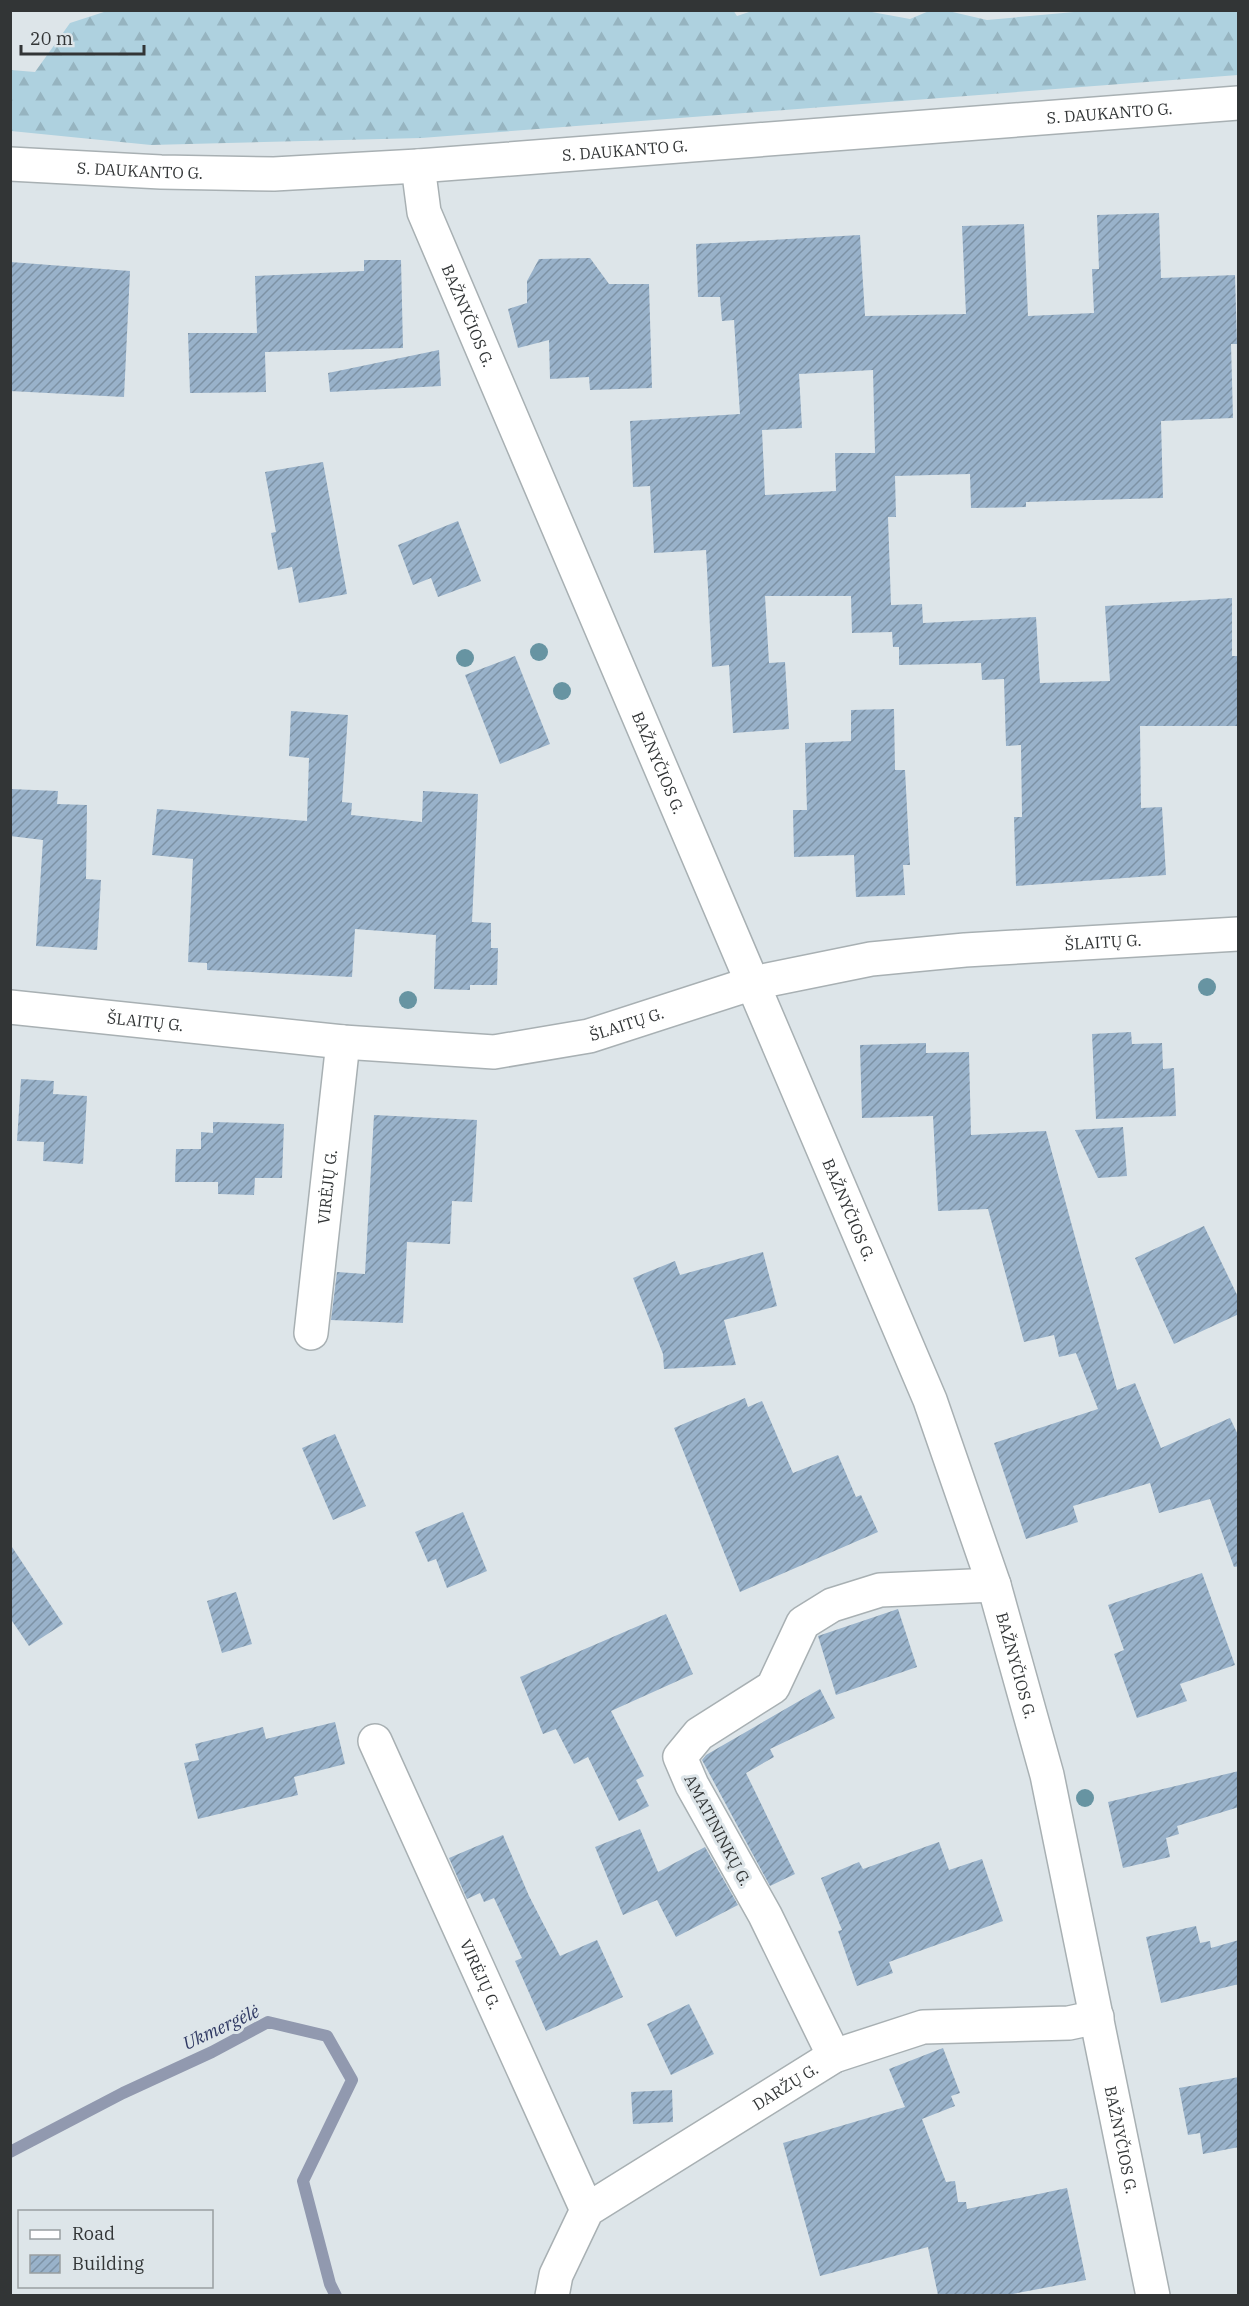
<svg xmlns="http://www.w3.org/2000/svg" width="1249" height="2306" font-family="'IBM Plex Serif',serif">
	<style>
		.forest { fill: url(#forest-firs) }
		.lines { fill: none; stroke-linecap: round; stroke-linejoin: round }
		.stream { stroke: #9199af; stroke-width: 12 }
		.building { fill: url(#building-hatch); fill-rule: evenodd }
		.minor-casing { stroke: #a8b0b3; stroke-width: 36 }
		.tertiary-casing { stroke: #a8b0b3; stroke-width: 36 }
		.minor { stroke: #fff; stroke-width: 33 }
		.tertiary { stroke: #fff; stroke-width: 33 }
		.tree { fill: #6794a2 }
		.labels { text-anchor: middle; dominant-baseline: central; stroke-width: 6; stroke-linejoin: round; paint-order: stroke }
		.street-label { font-size: 16px; fill: #323536; stroke: #dde5e9 }
		.water-label { font-size: 18px; font-style: italic; fill: #2f3963; stroke: #dde5e9 }
	</style>
	<defs>
		<pattern id="forest-firs" width="22" height="20" patternUnits="userSpaceOnUse" patternTransform="scale(1.5)"><rect width="22" height="20" fill="#aed1df"/><path d="M5 1l3.5 6h-7zM16 11l3.5 6h-7z" fill="#96b4c0"/></pattern>
		<pattern id="building-hatch" width="6" height="6" patternUnits="userSpaceOnUse" patternTransform="scale(1.5)"><rect width="6" height="6" fill="#99b2ca"/><path d="M-1 1l2-2M0 6l6-6M5 7l2-2" fill="none" stroke="#7d92a5"/></pattern>
	</defs>
	<rect width="100%" height="100%" fill="#dde5e9"/>
	<path class="forest" d="M107,11L733,10L737,16L755,10H861L910,19L929,11L944,10L987,20L1096,10L1238,11V75L421,138L151,145L11,131V70L35,72L70,23Z"/>
	<g class="lines">
		<path class="stream" d="M10,2152L123,2093L212,2052L268,2022L327,2036L352,2080L303,2181L330,2284L336,2296"/>
	</g>
	<g class="building">
		<path d="M1159,213L1161,278L1235,275L1237,344H1231L1233,418L1161,421L1163,498L1026,502V507L971,508L970,474L895,476L896,517H888L891,605L922,604L923,623L1036,617L1040,683L1110,681L1105,606L1232,598V656H1239V726H1140L1141,808L1162,807L1166,875L1016,886L1014,817H1022L1021,745L1006,746L1004,679L982,680L981,663L899,665V647H893L892,632L852,633L851,596H765L769,663L785,662L789,729L733,733L729,665L712,667L706,550L654,553L650,486L633,487L630,421L740,414L734,320L722,321L720,297H698L696,244L860,235L865,316L966,314L962,226L1024,224L1028,316L1094,313L1092,269H1099L1097,215ZM873,370L875,453H835L836,491L765,495L762,430L802,428L799,374Z"/>
		<path d="M590,258L609,284H649L652,388L590,390L589,377L550,379L549,340L518,348L508,309L527,303V281L539,259Z"/>
		<path d="M364,260H401L403,348L265,352L266,392L190,393L188,333H257L255,276L364,271Z"/>
		<path d="M10,262L130,271L124,397L10,391Z"/>
		<path d="M439,350L441,386L330,392L328,373Z"/>
		<path d="M323,462L347,594L299,603L292,567L278,570L271,533L276,532L265,472Z"/>
		<path d="M458,521L481,581L438,597L431,578L413,585L398,545Z"/>
		<path d="M515,656L550,744L500,764L465,675Z"/>
		<path d="M894,709L895,770H905L910,865H903L905,895L856,897L854,855L794,857L793,810H807L805,743L851,741V710Z"/>
		<path d="M291,711L348,715L342,802L352,803L351,815L422,822L423,791L478,794L472,922L491,923V948H498L497,985H470V990L434,989L436,935L355,929L352,977L207,970V963L188,962L193,859L152,855L157,809L307,821L309,758L289,756Z"/>
		<path d="M10,789L58,791L57,804L87,805L86,879L101,880L97,950L36,946L43,840L10,836Z"/>
		<path d="M1131,1032L1132,1044L1162,1043L1163,1069L1174,1068L1176,1116L1096,1119L1092,1034Z"/>
		<path d="M926,1043V1053L969,1052L971,1135L1046,1131L1117,1390L1135,1383L1161,1448L1230,1418L1239,1437V1566L1234,1567L1210,1499L1159,1513L1150,1483L1073,1506L1078,1522L1026,1539L994,1443L1098,1409L1076,1353L1059,1357L1054,1335L1024,1342L988,1209L938,1211L933,1116L862,1118L860,1045Z"/>
		<path d="M21,1079L54,1081L53,1094L87,1096L83,1164L43,1161L44,1142L17,1141Z"/>
		<path d="M374,1115L477,1120L472,1202L452,1201L450,1244L407,1242L403,1323L331,1320L337,1272L365,1274Z"/>
		<path d="M213,1122L284,1124L282,1178H255L254,1195L218,1194V1182H175L176,1149H201V1132L213,1133Z"/>
		<path d="M1123,1127L1127,1176L1098,1178L1075,1130Z"/>
		<path d="M1204,1226L1239,1299V1314L1174,1344L1135,1258Z"/>
		<path d="M763,1252L777,1306L724,1320L736,1365L664,1369L663,1354L633,1278L675,1261L680,1275Z"/>
		<path d="M745,1398L748,1407L762,1401L793,1473L838,1455L856,1497L861,1495L878,1532L740,1592L674,1428Z"/>
		<path d="M335,1434L366,1506L333,1520L302,1448Z"/>
		<path d="M463,1512L487,1571L447,1588L436,1559L428,1562L415,1532Z"/>
		<path d="M10,1544L63,1624L29,1646L10,1618Z"/>
		<path d="M1202,1573L1235,1665L1180,1684L1187,1701L1137,1718L1114,1654L1124,1650L1108,1605Z"/>
		<path d="M236,1592L252,1644L222,1653L207,1601Z"/>
		<path d="M898,1609L917,1667L836,1695L818,1636Z"/>
		<path d="M666,1614L693,1674L611,1711L644,1776L636,1780L649,1806L619,1821L588,1757L574,1764L556,1729L543,1734L520,1677Z"/>
		<path d="M820,1689L835,1718L770,1749L774,1757L746,1773L795,1874L770,1886L702,1760L706,1755Z"/>
		<path d="M335,1722L345,1764L294,1777L298,1795L198,1819L184,1763L199,1760L195,1744L263,1727L266,1739Z"/>
		<path d="M1239,1771V1807L1177,1826L1179,1834L1166,1838L1170,1857L1123,1868L1108,1802Z"/>
		<path d="M640,1829L658,1872L705,1847L738,1905L676,1937L657,1900L623,1915L595,1847Z"/>
		<path d="M503,1835L529,1896L560,1956L597,1940L623,1997L546,2031L515,1961L522,1958L494,1898L484,1902L480,1893L467,1899L449,1858Z"/>
		<path d="M939,1842L949,1870L982,1859L1003,1921L889,1962L893,1973L857,1986L838,1931L842,1930L821,1878L859,1862L863,1869Z"/>
		<path d="M1196,1926L1200,1943L1210,1941L1211,1948L1239,1940V1984L1161,2003L1146,1937Z"/>
		<path d="M689,2004L714,2054L671,2075L647,2024Z"/>
		<path d="M943,2048L960,2093L951,2096L955,2106L922,2119L946,2182L955,2181L958,2202H966L967,2209L1067,2188L1086,2280L1007,2295H938L928,2247L820,2276L783,2143L905,2107L889,2069Z"/>
		<path d="M1239,2077V2147L1203,2154L1200,2133L1188,2135L1179,2088Z"/>
		<path d="M672,2090L673,2122L633,2124L631,2092Z"/>
	</g>
	<g class="lines">
		<defs>
			<g id="minor">
				<path id="s1" d="M418,166L424,212L930,1400L994,1585L1047,1775L1153,2296"/>
				<path id="s2" d="M10,1007L343,1042L494,1052L589,1036L753,983L871,959L965,950L1238,934"/>
				<path id="s3" d="M311,1333L343,1042"/>
				<path id="s4" d="M375,1741L587,2210"/>
				<path d="M834,2056L765,1915L692,1785L680,1757L699,1734L773,1687L803,1623L832,1605L880,1590L994,1585"/>
				<path id="s5" d="M552,2296L556,2275L587,2210L834,2056L923,2027L1069,2023L1097,2017"/>
			</g>
			<g id="tertiary">
				<path id="s6" d="M10,164L161,172L274,174L418,166L1238,103"/>
			</g>
		</defs>
		<use href="#minor" class="minor-casing"/>
		<use href="#tertiary" class="tertiary-casing"/>
		<use href="#minor" class="minor"/>
		<use href="#tertiary" class="tertiary"/>
	</g>
	<g class="tree">
		<circle cx="539" cy="652" r="9"/>
		<circle cx="465" cy="658" r="9"/>
		<circle cx="562" cy="691" r="9"/>
		<circle cx="1207" cy="987" r="9"/>
		<circle cx="408" cy="1000" r="9"/>
		<circle cx="1085" cy="1798" r="9"/>
	</g>
	<g class="labels">
		<g class="street-label">
			<text stroke="none"><textPath href="#s6" startOffset="1102">S. DAUKANTO G.</textPath></text>
			<text stroke="none"><textPath href="#s6" startOffset="616">S. DAUKANTO G.</textPath></text>
			<text stroke="none"><textPath href="#s6" startOffset="130">S. DAUKANTO G.</textPath></text>
			<text stroke="none"><textPath href="#s1" startOffset="159">BAŽNYČIOS G.</textPath></text>
			<text stroke="none"><textPath href="#s1" startOffset="645">BAŽNYČIOS G.</textPath></text>
			<text stroke="none"><textPath href="#s2" startOffset="1108">ŠLAITŲ G.</textPath></text>
			<text stroke="none"><textPath href="#s2" startOffset="136">ŠLAITŲ G.</textPath></text>
			<text stroke="none"><textPath href="#s2" startOffset="622">ŠLAITŲ G.</textPath></text>
			<text stroke="none"><textPath href="#s3" startOffset="147">VIRĖJŲ G.</textPath></text>
			<text stroke="none"><textPath href="#s1" startOffset="1131">BAŽNYČIOS G.</textPath></text>
			<text stroke="none"><textPath href="#s1" startOffset="1617">BAŽNYČIOS G.</textPath></text>
			<text transform="translate(718 1830) rotate(62)">AMATININKŲ G.</text>
			<text stroke="none"><textPath href="#s4" startOffset="256">VIRĖJŲ G.</textPath></text>
			<text stroke="none"><textPath href="#s5" startOffset="327">DARŽŲ G.</textPath></text>
			<text stroke="none"><textPath href="#s1" startOffset="2103">BAŽNYČIOS G.</textPath></text>
		</g>
		<g class="water-label">
			<text transform="translate(221 2027) rotate(-25)">Ukmergėlė</text>
		</g>
	</g>
	<rect width="1249" height="2306" fill="none" stroke="#323536" stroke-width="24"/>
	<rect x="18" y="2210" width="195" height="78" fill="#dde5e9" stroke="#999fa1" stroke-width="1.5"/>
	<rect x="30" y="2230" width="30" height="9" fill="#ffffff" stroke="#999fa1" stroke-width="1.5"/>
	<text x="72" y="2240" font-size="18" fill="#323536">Road</text>
	<rect x="30" y="2255" width="30" height="18" fill="url(#building-hatch)" stroke="#999fa1" stroke-width="1.5"/>
	<text x="72" y="2270" font-size="18" fill="#323536">Building</text>
	<path d="M21 45v9h123v-9" fill="none" stroke="#323536" stroke-width="3"/>
	<text x="30" y="45" font-size="18" fill="#323536" stroke="#dde5e9" stroke-width="4.5" paint-order="stroke">20 m</text>
</svg>
